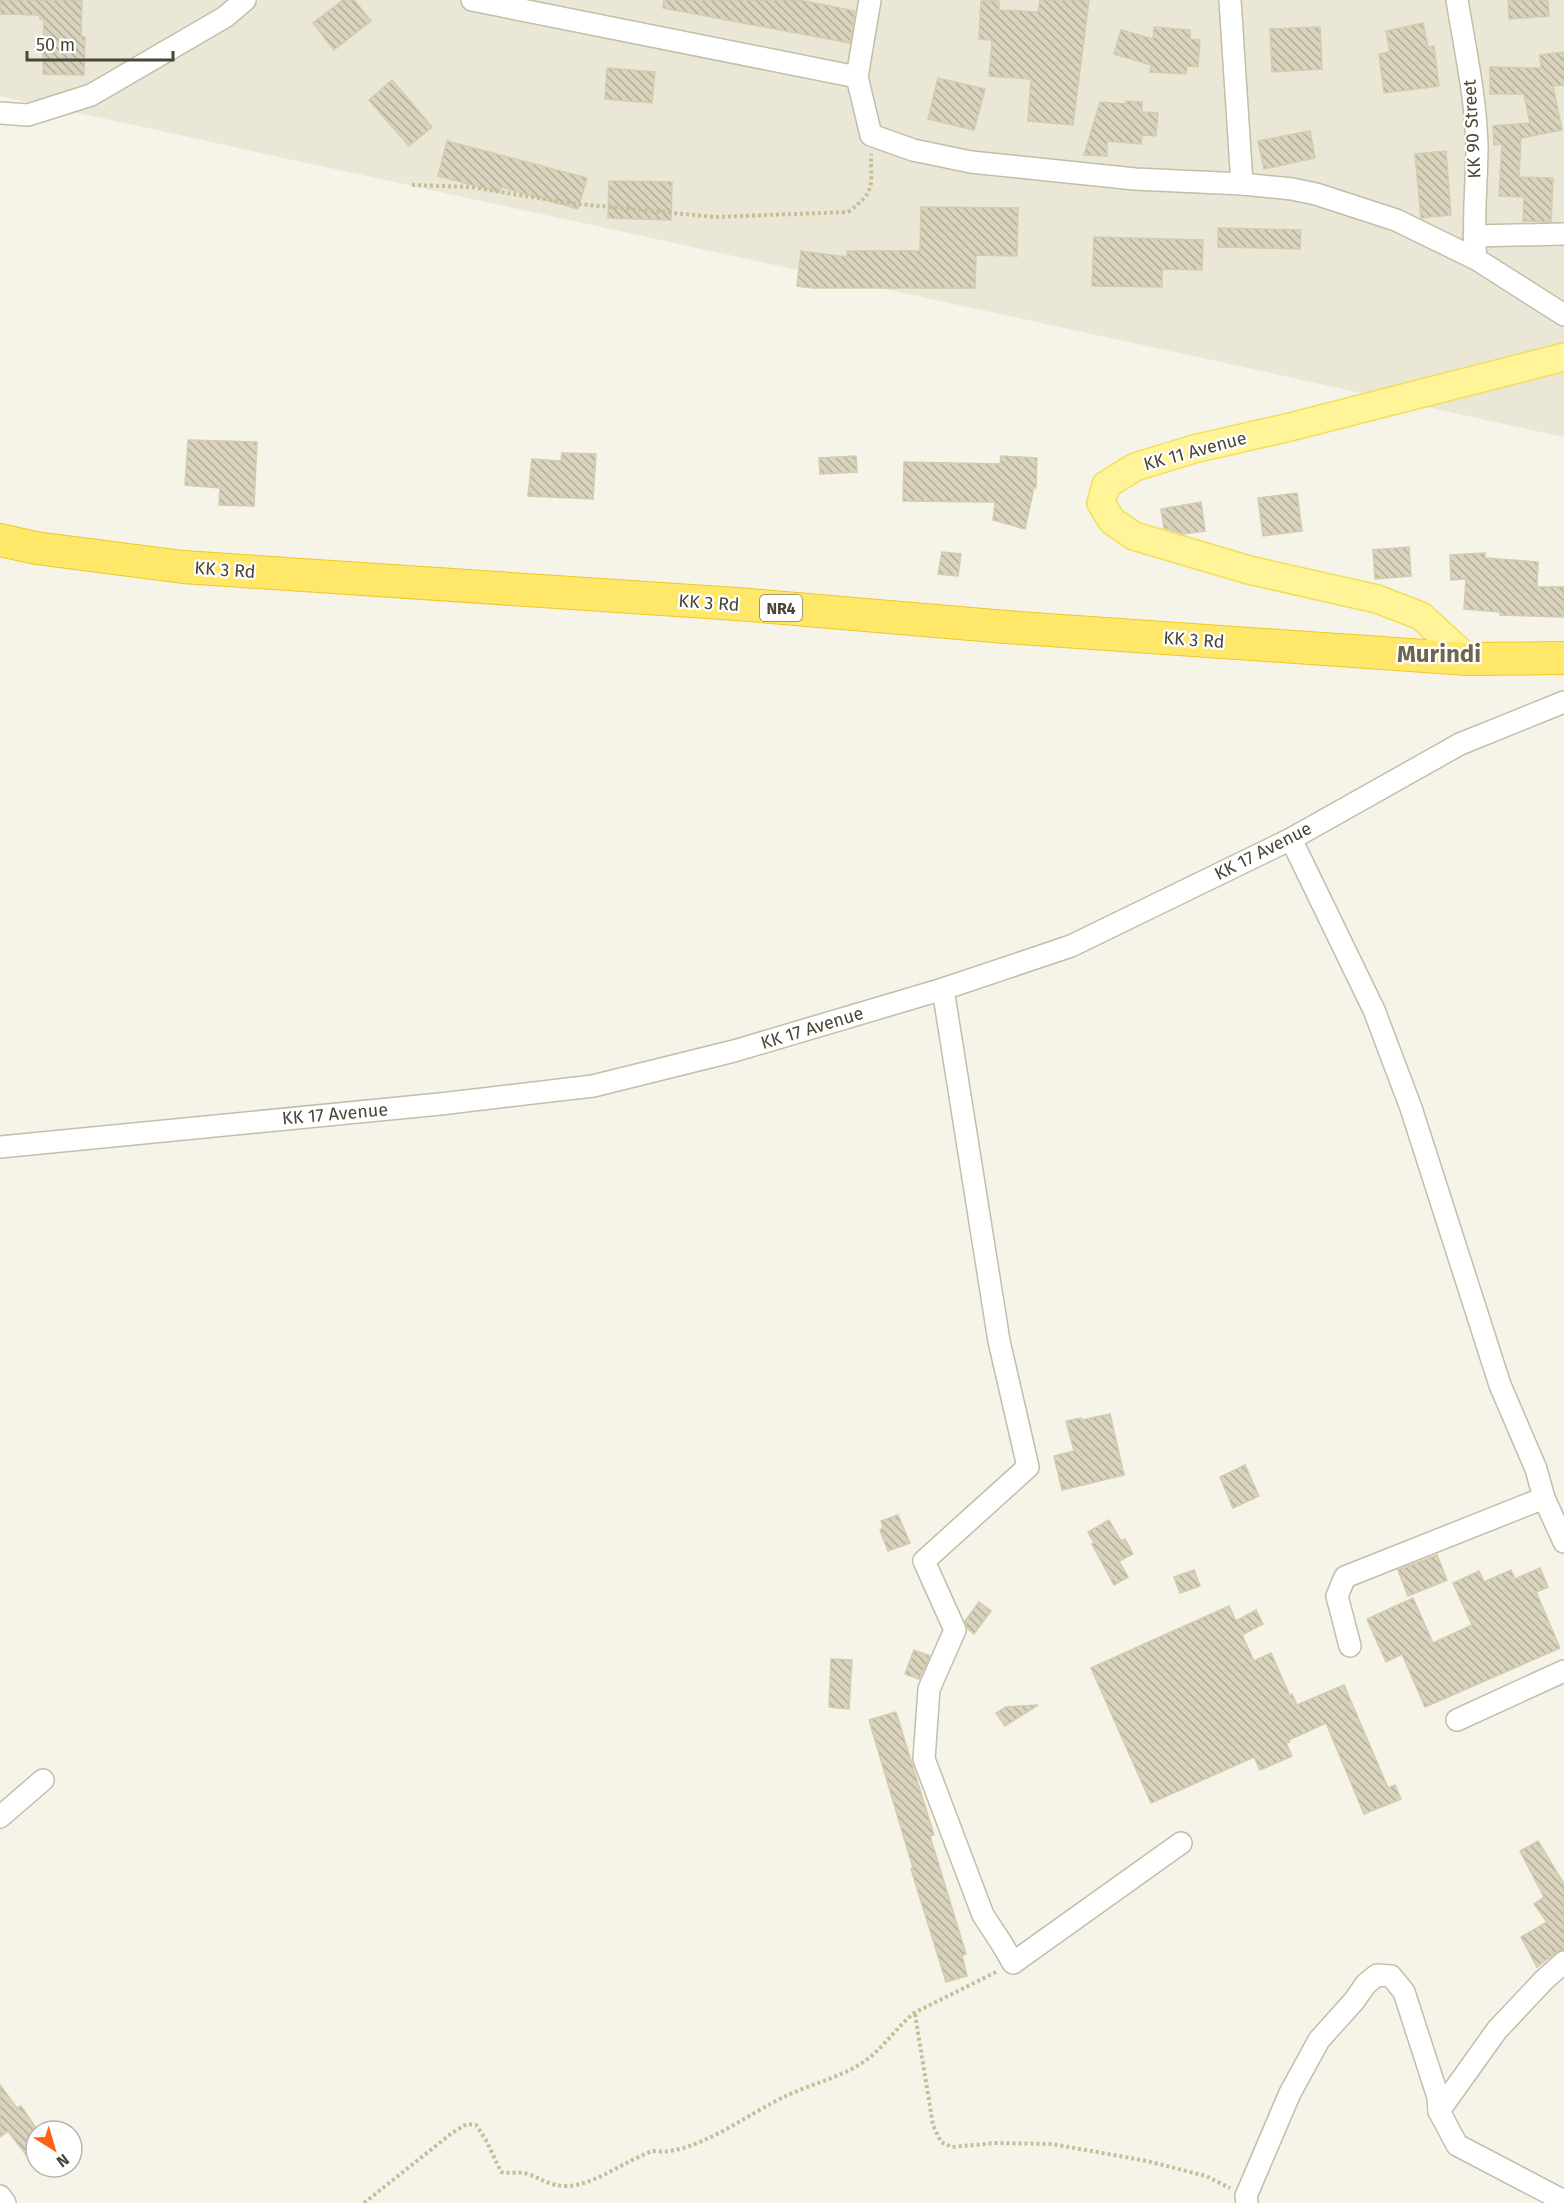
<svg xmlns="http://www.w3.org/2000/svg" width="1564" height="2203" font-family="'Fira Sans',sans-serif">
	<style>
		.residential { fill: #eae7d6 }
		.building { fill: url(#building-back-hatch); stroke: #d4ccaf; stroke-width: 1.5 }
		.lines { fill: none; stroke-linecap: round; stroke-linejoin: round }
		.minor-casing { stroke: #c2bea9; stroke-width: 24 }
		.major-casing { stroke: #f1de5b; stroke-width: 30 }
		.highway-casing { stroke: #eec82a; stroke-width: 34 }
		.path { stroke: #c6be99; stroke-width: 4; stroke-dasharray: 3 3; stroke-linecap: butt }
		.minor { stroke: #fff; stroke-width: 21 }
		.major { stroke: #fff498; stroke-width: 27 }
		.highway { stroke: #ffe76a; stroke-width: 32 }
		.labels { text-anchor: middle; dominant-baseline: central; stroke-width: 4.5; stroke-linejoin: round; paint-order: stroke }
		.shield { fill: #fff; stroke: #807e72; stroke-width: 1.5 }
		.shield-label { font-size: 16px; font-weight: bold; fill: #4a4636 }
		.street-label { font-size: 18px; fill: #4a4636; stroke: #fff }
		.district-label { font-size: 24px; font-weight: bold; fill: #6e664c; stroke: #fff }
	</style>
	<defs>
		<pattern id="building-back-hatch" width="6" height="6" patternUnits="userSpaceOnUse" patternTransform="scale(1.5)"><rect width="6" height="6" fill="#d9d2bc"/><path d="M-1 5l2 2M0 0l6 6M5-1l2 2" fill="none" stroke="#b2ac9a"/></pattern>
	</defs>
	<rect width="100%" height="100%" fill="#f6f4e8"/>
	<path class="residential" d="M0,0H1564V437L0,96Z"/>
	<g class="building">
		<path d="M0,0H82L81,36L85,37L84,75L43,74L44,19H40V15L0,14Z"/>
		<path d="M343,0H354L371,21L334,50L313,23Z"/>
		<path d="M664,0H799L855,11L850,43L663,8Z"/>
		<path d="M1040,0H1089L1073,125L1028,121L1031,79L989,76L992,40L979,39L981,1H999V10L1038,12Z"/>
		<path d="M1508,0H1548L1549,16L1509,19Z"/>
		<path d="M1423,23L1428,47L1434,46L1439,86L1384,93L1379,54L1390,52L1386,31Z"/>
		<path d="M1154,27L1190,30V39L1200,40L1198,67L1187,66L1186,74L1150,72L1151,65L1114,54L1121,30L1153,39Z"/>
		<path d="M1320,27L1322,69L1272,72L1270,29Z"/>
		<path d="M1564,52V85L1553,86L1562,130L1521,138L1519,177L1553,178L1551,222L1523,221L1524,197L1499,196L1502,144L1494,145L1493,126L1530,123L1524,94H1490V67L1541,68L1540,55Z"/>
		<path d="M607,68L655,72L652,103L605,99Z"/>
		<path d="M938,78L985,89L974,130L928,119Z"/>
		<path d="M392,80L432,127L409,146L369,100Z"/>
		<path d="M1126,101L1142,102V112L1158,113L1156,136L1142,135L1141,144L1107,141V156L1084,155L1100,102L1126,104Z"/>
		<path d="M1310,131L1315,158L1264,169L1258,141Z"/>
		<path d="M447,141L587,178L578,209L501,187L499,192L438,176Z"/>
		<path d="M1446,151L1451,215L1421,218L1415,154Z"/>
		<path d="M609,181L672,182L671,220L608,218Z"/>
		<path d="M921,207L1018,208L1017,256L976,255L975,288H813L797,286L801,251L847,257V251H920Z"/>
		<path d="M1218,228L1301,230L1300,249L1218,247Z"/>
		<path d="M1094,237L1203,240L1202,270L1162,269V287L1092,286Z"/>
		<path d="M188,440L257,442L254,506L219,505L220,488L185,485Z"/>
		<path d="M562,453L596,454L593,499L528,496L532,459L561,461Z"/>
		<path d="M856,456L857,472L820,474L819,458Z"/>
		<path d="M1001,456L1037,458L1036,488L1034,487L1025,529L993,520L995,502L903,501L904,462L1000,464Z"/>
		<path d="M1297,493L1302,531L1263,536L1258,498Z"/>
		<path d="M1201,502L1205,531L1183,534L1164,528L1161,509Z"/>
		<path d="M1409,547L1411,576L1375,579L1373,550Z"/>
		<path d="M942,552L961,554L958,576L938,574Z"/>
		<path d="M1485,553V558L1538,562L1537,587H1564V617L1500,615V612L1464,609L1466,579L1451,580L1450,555Z"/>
		<path d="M1110,1414L1124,1475L1062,1490L1054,1456L1074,1451L1066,1421L1081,1418L1082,1420Z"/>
		<path d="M1245,1465L1259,1496L1233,1508L1220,1477Z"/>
		<path d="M898,1515L910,1543L888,1551L880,1530L883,1528L881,1521Z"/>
		<path d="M1109,1520L1121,1541L1125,1539L1133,1554L1119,1561L1128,1577L1114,1585L1092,1544L1094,1543L1088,1532Z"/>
		<path d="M1437,1555L1447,1580L1408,1596L1398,1570Z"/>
		<path d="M1540,1568L1548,1587L1536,1592L1560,1648L1425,1707L1402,1654L1386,1662L1367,1619L1413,1598L1433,1643L1472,1625L1453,1583L1479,1571L1484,1582L1511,1570L1515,1579Z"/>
		<path d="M1194,1570L1200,1586L1180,1593L1174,1577Z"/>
		<path d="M979,1602L991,1611L974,1634L968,1629L965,1621Z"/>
		<path d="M1229,1606L1236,1621L1256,1610L1263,1624L1242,1635L1254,1661L1271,1653L1290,1696L1292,1694L1297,1705L1344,1685L1388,1788L1395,1785L1401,1799L1364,1814L1326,1723L1289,1740L1290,1742L1286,1743L1292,1756L1260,1770L1254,1757L1151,1803L1091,1668Z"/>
		<path d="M914,1650L930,1656L919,1679L905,1674Z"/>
		<path d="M831,1659L852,1660L849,1709L829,1707Z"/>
		<path d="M1038,1705L1005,1726L996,1713L1006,1707Z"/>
		<path d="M896,1712L934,1835L930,1836L966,1954L962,1955L967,1976L946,1982L911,1869L913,1868L869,1720Z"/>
		<path d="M1538,1841L1564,1884V1950L1556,1952L1537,1967L1521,1937L1547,1922L1534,1904L1544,1897L1520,1851Z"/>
		<path d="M0,2085L17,2108L21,2106L36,2128V2168L8,2131L0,2137Z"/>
	</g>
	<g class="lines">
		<defs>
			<g id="minor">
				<path d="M472,0L857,77"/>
				<path d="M870,0L857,77L871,135L913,150L971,162L1135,179L1242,184L1292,189L1316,194L1396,220L1476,259L1564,315"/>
				<path d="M1230,0L1242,184"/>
				<path d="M1457,0C1465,49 1476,98 1477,147C1477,184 1472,222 1476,259"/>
				<path d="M0,113L28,115L91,95L225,17L245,0"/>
				<path d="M1474,236L1564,234"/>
				<path d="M1291,839L1374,1010L1411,1108L1500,1385L1536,1469L1544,1498L1564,1542"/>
				<path d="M943,989L999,1341L1028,1467L924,1561L955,1630L929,1689L924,1759L983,1915L1002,1944L1013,1963L1181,1843"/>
				<path d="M0,1147L440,1104L593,1086L734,1051L943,989L1071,946L1291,839L1460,744L1564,702"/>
				<path d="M1350,1646L1337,1596L1345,1577L1544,1498"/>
				<path d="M1457,1720L1564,1671"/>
				<path d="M0,1817L43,1780"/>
				<path d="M1439,2111L1497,2030L1544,1980L1564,1962"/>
				<path d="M0,2196L5,2203"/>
				<path d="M1247,2203L1246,2196L1290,2093L1319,2040L1354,2001L1366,1984L1377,1975L1391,1976L1404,1992L1438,2097L1439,2111L1457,2145L1564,2201"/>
			</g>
			<path id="major" d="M1468,659L1421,616L1377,599L1249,570L1134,536L1112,521L1101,503L1106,485L1135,467L1194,449L1290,427L1564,357"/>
			<path id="highway" d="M0,540L36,548L183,567L737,604L1006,627L1468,659L1564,658"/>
		</defs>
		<use href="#minor" class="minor-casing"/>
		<use href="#major" class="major-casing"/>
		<use href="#highway" class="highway-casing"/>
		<g class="path">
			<path d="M412,185L471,187L568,203L715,217L848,212C876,191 871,187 871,154"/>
			<path d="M915,2014L933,2125L941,2142L952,2147L995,2143L1052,2144L1147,2161L1206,2176L1230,2188"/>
			<path d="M364,2203L452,2133L467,2124L476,2125L486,2140L501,2172C510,2174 518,2171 528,2174C542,2179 550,2186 567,2186C595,2185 626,2160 653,2151C693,2157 749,2113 786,2096C811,2084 842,2077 865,2061C884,2047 896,2028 914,2013L996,1972"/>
		</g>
		<use href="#minor" class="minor"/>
		<use href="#major" class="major"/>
		<use href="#highway" class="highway"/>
	</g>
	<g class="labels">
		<rect class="shield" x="760" y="595" width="42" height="26" rx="4.5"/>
		<g class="shield-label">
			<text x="781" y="608">NR4</text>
		</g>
		<g class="street-label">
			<text transform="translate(1472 129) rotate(-93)">KK 90 Street</text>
			<text transform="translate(1195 451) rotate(-15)">KK 11 Avenue</text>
			<text transform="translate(225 570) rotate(4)">KK 3 Rd</text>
			<text transform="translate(709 603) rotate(4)">KK 3 Rd</text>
			<text transform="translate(1194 640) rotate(4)">KK 3 Rd</text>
			<text transform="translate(1263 851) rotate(-27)">KK 17 Avenue</text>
			<text transform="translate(812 1028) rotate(-17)">KK 17 Avenue</text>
			<text transform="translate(335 1114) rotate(-5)">KK 17 Avenue</text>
		</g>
		<g class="district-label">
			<text x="1439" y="654">Murindi</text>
		</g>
	</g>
	<g transform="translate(54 2149) rotate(143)"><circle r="28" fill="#ffffff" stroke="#b7b5af" stroke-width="1.5"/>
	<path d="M0-4.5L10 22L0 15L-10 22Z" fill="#ff6216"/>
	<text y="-9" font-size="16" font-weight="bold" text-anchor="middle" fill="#4a4636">N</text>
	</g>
	<path d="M27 51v9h146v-9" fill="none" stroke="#4a4636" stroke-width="3"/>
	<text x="36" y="51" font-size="18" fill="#4a4636" stroke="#ffffff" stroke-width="4.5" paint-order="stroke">50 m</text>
</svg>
